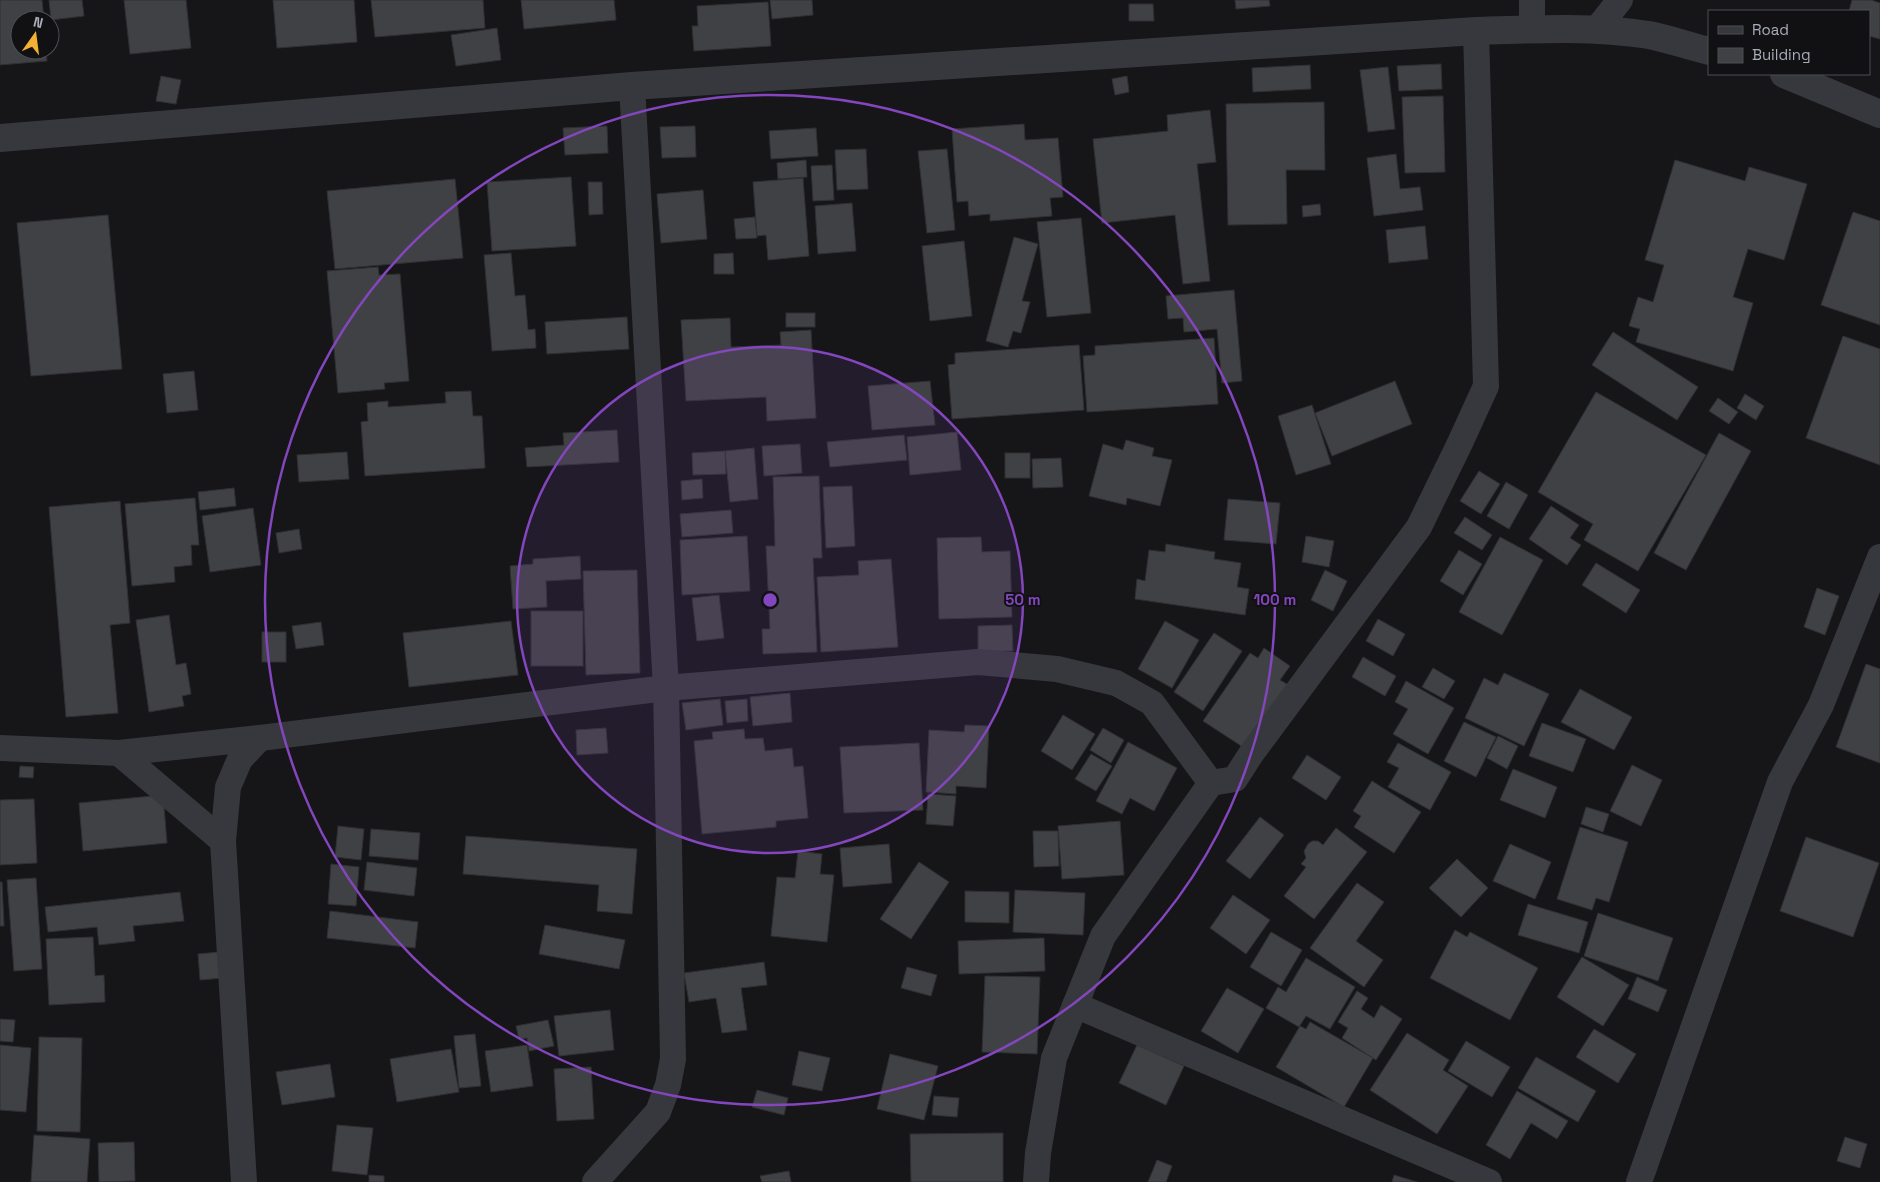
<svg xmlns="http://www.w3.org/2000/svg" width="1880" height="1182" font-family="'Space Grotesk',sans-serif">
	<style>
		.building { fill: #404145; stroke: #303034 }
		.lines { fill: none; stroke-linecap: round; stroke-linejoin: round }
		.minor { stroke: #37383d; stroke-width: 26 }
		.tertiary { stroke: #37383d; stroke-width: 28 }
		.ring { fill: none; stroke: #8446be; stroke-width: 2.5 }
		.centre { fill: #8446be; stroke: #111113; stroke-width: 2.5 }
		.ring-label { font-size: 15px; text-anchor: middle; font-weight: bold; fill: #8446be; stroke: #111113; stroke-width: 4; stroke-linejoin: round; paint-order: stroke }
	</style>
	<rect width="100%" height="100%" fill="#161618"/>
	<g class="building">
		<path d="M0,0H42L44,20H20V50H46L47,61L0,65Z"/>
		<path d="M49,0H82L84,16L51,20Z"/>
		<path d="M124,0H186L191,48L130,54Z"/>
		<path d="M273,0H354L357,42L277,48Z"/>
		<path d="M371,0H483L485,28L375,37Z"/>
		<path d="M521,0H614L616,20L524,29Z"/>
		<path d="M770,0H812L813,15L772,19Z"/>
		<path d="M1235,0H1269L1270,6L1236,9Z"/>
		<path d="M1852,0H1871L1880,3V39L1869,36V11H1849Z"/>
		<path d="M768,2L771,46L694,51L692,26H698L697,6Z"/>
		<path d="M1129,4H1153L1154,21H1129Z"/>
		<path d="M497,28L501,60L456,66L451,35Z"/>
		<path d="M1441,64L1442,89L1399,91L1397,66Z"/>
		<path d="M1310,65L1311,89L1253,92L1252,68Z"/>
		<path d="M1388,67L1395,129L1368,132L1360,70Z"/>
		<path d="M161,76L181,80L176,104L156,101Z"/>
		<path d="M1127,76L1129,92L1115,95L1112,79Z"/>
		<path d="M1443,96L1445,172L1405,173L1402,97Z"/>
		<path d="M1324,102L1325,170H1286L1287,224L1228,225L1226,104Z"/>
		<path d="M1210,110L1216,162L1197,164L1210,281L1183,284L1175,215L1102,223L1093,139L1168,131L1167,115Z"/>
		<path d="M1024,124L1025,140L1058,138L1063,197L1050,198L1052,216L990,221V214L969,216L968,201L957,202L952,129Z"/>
		<path d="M607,126L608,153L565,155L563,128Z"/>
		<path d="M695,126L696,157L662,158L660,127Z"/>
		<path d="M816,128L818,156L771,159L769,131Z"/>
		<path d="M866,149L868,189L837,190L835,150Z"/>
		<path d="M947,149L955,230L927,233L918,151Z"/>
		<path d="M1396,154L1400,189L1420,187L1423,210L1374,216L1367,158Z"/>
		<path d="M806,160L807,177L778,179L777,163Z"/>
		<path d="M1675,160L1745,181L1749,167L1807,184L1784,260L1748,249L1733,297L1753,303L1733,371L1636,342L1640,329L1629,326L1638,297L1653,302L1664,265L1645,260Z"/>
		<path d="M832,165L834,200L813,201L811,166Z"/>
		<path d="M571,177L576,246L492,251L487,182Z"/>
		<path d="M803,178L809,256L768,260L766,235L757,236L753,182Z"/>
		<path d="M455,179L463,258L335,269L327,191Z"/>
		<path d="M588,182H602L603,214L589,215Z"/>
		<path d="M703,190L707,239L661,243L657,194Z"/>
		<path d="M852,203L856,251L818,254L815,206Z"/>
		<path d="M1320,204L1321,215L1303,217L1302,206Z"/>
		<path d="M1853,212L1880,221V325L1821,305Z"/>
		<path d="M108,215L122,369L31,376L17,223Z"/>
		<path d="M755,217L757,238L736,239L734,219Z"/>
		<path d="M1081,218L1091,313L1047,317L1037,222Z"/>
		<path d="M1425,226L1428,259L1389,263L1386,230Z"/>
		<path d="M1014,237L1038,244L1022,301L1030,302L1021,333L1013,331L1008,347L986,341Z"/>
		<path d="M964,241L972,316L930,321L922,246Z"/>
		<path d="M511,253L515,296L525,295L528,330L535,329L536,348L492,351L484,255Z"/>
		<path d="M733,253L734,274H714V254Z"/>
		<path d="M378,267L379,275L400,274L409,381L384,383L385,389L338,393L327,271Z"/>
		<path d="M1234,290L1242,381L1222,383L1217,329L1184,332L1183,318L1168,319L1166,296Z"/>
		<rect x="786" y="313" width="29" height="14"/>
		<path d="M627,317L629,349L547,354L545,322Z"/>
		<path d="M730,318L731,347L781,345L780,332L811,330L816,418L767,421L766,397L686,401L681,320Z"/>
		<path d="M1613,332L1698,387L1677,420L1592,365Z"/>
		<path d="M1843,336L1880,349V465L1806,438Z"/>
		<path d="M1214,338L1218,404L1087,412L1083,356L1095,355V346Z"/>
		<path d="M1079,345L1084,410L952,419L948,365L955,364V353Z"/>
		<path d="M194,371L198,410L167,413L163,374Z"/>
		<path d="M930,381L935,425L872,430L868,386Z"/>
		<path d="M1395,381L1412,424L1332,456L1315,413Z"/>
		<path d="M471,391L473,416H482L485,468L365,476L361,422L368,421L367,403L388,401V407L446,403L445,392Z"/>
		<path d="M1596,392L1706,455L1638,571L1584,540L1593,524L1538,492Z"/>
		<path d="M1745,394L1764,406L1756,420L1737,408Z"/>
		<path d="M1718,398L1738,412L1729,424L1709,411Z"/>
		<path d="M1312,405L1331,464L1296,475L1278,416Z"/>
		<path d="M617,430L619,462L527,467L525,448L564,445L563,433Z"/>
		<path d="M957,432L961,470L910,475L907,437Z"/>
		<path d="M1719,433L1751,451L1686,570L1654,553Z"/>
		<path d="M904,435L907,460L830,467L827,442Z"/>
		<path d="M1126,440L1154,448L1152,456L1172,460L1160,506L1127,498L1126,505L1089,496L1103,444L1123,450Z"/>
		<path d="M800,444L802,473L764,476L762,446Z"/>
		<path d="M754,448L758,499L730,502L725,451Z"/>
		<path d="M725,451L726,474L693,475L692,453Z"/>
		<path d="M347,452L349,479L299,482L297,455Z"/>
		<rect x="1005" y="453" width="25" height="25"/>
		<path d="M1061,458L1063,487L1033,488L1032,459Z"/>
		<path d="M1479,471L1500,484L1481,514L1460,501Z"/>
		<path d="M819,476L822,558H813L817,652L763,654L762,629H770L766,546H775L773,477Z"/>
		<path d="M702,479L703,498L682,500L681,481Z"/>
		<path d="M1506,482L1528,495L1509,529L1487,516Z"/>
		<path d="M852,486L855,546L826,548L823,487Z"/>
		<path d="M234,488L236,506L200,510L198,492Z"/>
		<path d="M195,498L199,545H191L192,565L174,567L175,582L132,586L125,504Z"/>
		<path d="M1228,499L1280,503L1276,544L1224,540Z"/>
		<path d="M120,501L130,623L110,625L118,713L66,717L49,507Z"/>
		<path d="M1551,506L1579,525L1570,538L1581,545L1567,565L1529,539Z"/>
		<path d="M253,508L261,565L210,572L202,516Z"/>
		<path d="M731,510L733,533L682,537L680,514Z"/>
		<path d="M1465,517L1492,535L1482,550L1454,533Z"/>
		<path d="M299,529L302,549L279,553L276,533Z"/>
		<path d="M747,536L750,591L682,595L680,540Z"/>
		<path d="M1306,536L1334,541L1329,567L1302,562Z"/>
		<path d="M981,537L982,552L1010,551L1012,617L939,619L937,538Z"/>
		<path d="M1500,537L1543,560L1502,635L1459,612Z"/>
		<path d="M1166,544L1215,552L1214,559L1241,563L1237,587L1249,589L1245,615L1135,599L1137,579L1145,581L1149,550L1165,552Z"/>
		<path d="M1459,550L1482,564L1463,595L1440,581Z"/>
		<path d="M580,556L581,579L546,581L547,607L513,609L510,566L533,564V559Z"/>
		<path d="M891,559L898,647L821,652L817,577L859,575L858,561Z"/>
		<path d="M1596,563L1640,590L1626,613L1582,585Z"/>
		<path d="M637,570L640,673L586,675L583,571Z"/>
		<path d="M1325,570L1347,581L1333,611L1311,600Z"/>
		<path d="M1817,588L1839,596L1825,635L1804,627Z"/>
		<path d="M719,595L724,638L697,641L692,598Z"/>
		<rect x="531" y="611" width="52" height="55"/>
		<path d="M169,615L176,665L186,663L191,694L182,696L184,706L149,712L136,620Z"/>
		<path d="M1378,619L1405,634L1393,656L1366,641Z"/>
		<path d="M511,621L518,675L409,687L403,633Z"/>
		<path d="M1165,621L1199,640L1172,688L1138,669Z"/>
		<path d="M321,622L324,645L296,649L292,626Z"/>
		<path d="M1012,625L1013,651L978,652V626Z"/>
		<rect x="262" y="632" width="24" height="30"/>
		<path d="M1214,633L1242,651L1203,711L1174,692Z"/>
		<path d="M1264,648L1290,666L1280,680L1292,687L1249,751L1203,721L1250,653L1258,658Z"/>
		<path d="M1363,657L1396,676L1385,696L1352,677Z"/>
		<path d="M1866,664L1880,669V763L1836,747Z"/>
		<path d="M1433,668L1455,681L1444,699L1422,687Z"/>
		<path d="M1504,673L1549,694L1524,746L1465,718L1484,678L1498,685Z"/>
		<path d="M1406,681L1454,708L1428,754L1393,734L1408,709L1395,702Z"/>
		<path d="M1580,689L1632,717L1614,750L1561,722Z"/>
		<path d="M790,693L792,722L753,726L750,697Z"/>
		<path d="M720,699L723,725L686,730L682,703Z"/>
		<path d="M747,699L748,721L727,723L725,701Z"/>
		<path d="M1063,715L1095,734L1072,770L1041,751Z"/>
		<path d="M1464,722L1496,737L1476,777L1444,761Z"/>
		<path d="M1542,723L1586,739L1573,772L1529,756Z"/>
		<path d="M965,725L989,726L986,788L956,786V794L926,792L929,730L964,732Z"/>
		<path d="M606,728L608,753L577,755L576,730Z"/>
		<path d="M1103,728L1124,740L1111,763L1090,750Z"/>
		<path d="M744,729L745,739L763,738L765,751L792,748L794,767L803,766L808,818L776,821V827L702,834L694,741L713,739L712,732Z"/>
		<path d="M1498,736L1518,746L1507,769L1487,758Z"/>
		<path d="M1128,742L1177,768L1154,811L1130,798L1122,814L1096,801Z"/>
		<path d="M919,743L923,810L844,813L840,747Z"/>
		<path d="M1398,743L1451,772L1430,810L1388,787L1399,768L1387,762Z"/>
		<path d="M1091,754L1112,766L1096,791L1075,779Z"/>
		<path d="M1307,755L1341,777L1326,800L1292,778Z"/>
		<path d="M1632,765L1662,780L1641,826L1610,811Z"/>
		<path d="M20,766L34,767L33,778L19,777Z"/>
		<path d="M1513,769L1557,787L1545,818L1500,800Z"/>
		<path d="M1372,781L1421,812L1394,853L1354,827L1361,816L1353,811Z"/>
		<path d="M928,794L956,796L953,826L926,824Z"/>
		<path d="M163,795L167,843L83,851L79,803Z"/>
		<path d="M34,799L37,863L0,865V800Z"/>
		<path d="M1586,807L1609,814L1603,832L1581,824Z"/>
		<path d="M1260,817L1284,835L1250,879L1226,861Z"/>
		<path d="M1120,821L1124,875L1062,879L1058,826Z"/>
		<path d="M338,826L364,829L361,860L335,857Z"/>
		<path d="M1580,827L1628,842L1609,902L1596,898L1592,910L1557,899Z"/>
		<path d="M1336,828L1367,852L1314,919L1284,896L1306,867L1301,864L1306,858L1304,851L1308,844L1312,841H1318L1323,845Z"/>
		<path d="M371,829L420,833L418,860L369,856Z"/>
		<path d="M1033,831H1058L1059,866L1034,867Z"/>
		<path d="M466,836L637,849L632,914L597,911L599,885L463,874Z"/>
		<path d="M1806,837L1879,863L1853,937L1780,911Z"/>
		<path d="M889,844L892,883L843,887L840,848Z"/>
		<path d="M1510,844L1551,862L1535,899L1493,881Z"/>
		<path d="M798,851L822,854L820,874L834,875L827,942L771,936L777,877L795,878Z"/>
		<path d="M1457,859L1488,888L1461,917L1429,888Z"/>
		<path d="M367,862L417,868L414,896L364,890Z"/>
		<path d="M919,862L949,882L911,939L880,919Z"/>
		<path d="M331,864L359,867L356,906L328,904Z"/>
		<path d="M36,878L42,969L14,971L7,880Z"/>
		<path d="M0,882H2L4,926H0Z"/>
		<path d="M1357,883L1384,902L1356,941L1383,960L1364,987L1310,948Z"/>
		<path d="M1015,890L1085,893L1083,935L1013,932Z"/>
		<path d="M965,891L1009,892V923L965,922Z"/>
		<path d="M180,892L184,921L133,926L135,941L99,945L97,927L48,932L45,907Z"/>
		<path d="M1233,895L1270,920L1246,954L1210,928Z"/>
		<path d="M1528,904L1588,922L1579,953L1518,935Z"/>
		<path d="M330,911L418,922L415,948L327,938Z"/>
		<path d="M1598,913L1673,938L1658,981L1584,956Z"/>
		<path d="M545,925L625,940L619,969L539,954Z"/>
		<path d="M1455,930L1467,937L1470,932L1538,968L1510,1020L1430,978Z"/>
		<path d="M1271,932L1302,950L1281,986L1250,967Z"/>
		<path d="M93,937L95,976L104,975L105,1002L49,1005L46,939Z"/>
		<path d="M1044,938L1045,971L959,974L958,941Z"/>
		<path d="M220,952L223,978L200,980L198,954Z"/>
		<path d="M1582,957L1629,985L1603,1026L1557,997Z"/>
		<path d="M1306,958L1355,987L1330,1029L1306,1016L1299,1027L1266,1008L1278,987L1286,992Z"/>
		<path d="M764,962L767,985L741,988L747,1030L722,1033L716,998L689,1002L684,973Z"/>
		<path d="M907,967L937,975L931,996L901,988Z"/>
		<path d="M985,976L1040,977L1037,1054L982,1052Z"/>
		<path d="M1637,977L1667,990L1658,1012L1628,999Z"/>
		<path d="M1227,988L1264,1009L1238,1053L1201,1031Z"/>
		<path d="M1357,991L1368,998L1361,1009L1374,1018L1381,1005L1402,1019L1376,1060L1342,1038L1348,1028L1338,1022Z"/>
		<path d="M610,1010L614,1050L559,1056L554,1016Z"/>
		<path d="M0,1019L15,1020L13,1042L0,1041Z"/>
		<path d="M548,1020L554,1046L529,1051L527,1038L519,1039L516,1026Z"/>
		<path d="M1310,1022L1373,1058L1344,1107L1276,1067L1300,1026L1306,1029Z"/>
		<path d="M1594,1029L1636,1054L1618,1083L1576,1057Z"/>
		<path d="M1407,1033L1449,1060L1443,1070L1468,1086L1437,1134L1370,1090Z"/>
		<path d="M475,1034L481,1086L459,1088L454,1036Z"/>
		<path d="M39,1037L82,1038L80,1132L37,1131Z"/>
		<path d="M1466,1041L1510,1067L1492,1097L1448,1071Z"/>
		<path d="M0,1045L31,1048L26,1112L0,1110Z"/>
		<path d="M527,1045L533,1086L491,1092L485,1051Z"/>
		<path d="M1137,1045L1184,1066L1166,1105L1119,1083Z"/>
		<path d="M451,1049L459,1092L397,1102L390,1059Z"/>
		<path d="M799,1051L830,1058L822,1091L792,1085Z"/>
		<path d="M890,1054L938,1066L924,1120L877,1109Z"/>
		<path d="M1536,1057L1596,1091L1578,1122L1518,1088Z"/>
		<path d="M330,1064L335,1097L282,1105L276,1072Z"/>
		<path d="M591,1067L594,1119L557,1121L554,1069Z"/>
		<path d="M757,1090L788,1098L784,1115L752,1107Z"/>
		<path d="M1517,1091L1568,1121L1557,1139L1531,1123L1510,1159L1486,1145Z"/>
		<path d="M934,1096L959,1098L957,1117L932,1115Z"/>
		<path d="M337,1125L373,1128L367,1175L332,1171Z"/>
		<path d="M1003,1133V1182H911L910,1134Z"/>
		<path d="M34,1135L90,1139L87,1182H31Z"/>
		<path d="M1845,1137L1867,1144L1860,1168L1837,1161Z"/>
		<path d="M134,1142L135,1181L99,1182L98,1143Z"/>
		<path d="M1157,1160L1172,1166L1166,1182H1148Z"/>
		<path d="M789,1171L791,1182H762L760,1176Z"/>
		<path d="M369,1175L384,1176V1182H369Z"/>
		<path d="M1394,1175L1417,1182H1392Z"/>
	</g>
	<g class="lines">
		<g class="minor">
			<path d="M1532,0V29"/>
			<path d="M1596,30L1620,0"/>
			<path d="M0,748L119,753L260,738L666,688L978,662L1057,669L1116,683L1152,703L1211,783"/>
			<path d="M119,753L223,841"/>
			<path d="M1075,1005L1489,1182"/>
			<path d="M244,1182L223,841L228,787L240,759L260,738"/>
			<path d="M595,1182L658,1112L668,1085L673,1059L666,688L632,86"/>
			<path d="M1036,1182L1038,1153L1054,1058L1103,936L1211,783L1235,779L1251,754L1419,527L1460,443L1486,386L1476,31"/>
			<path d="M1639,1182L1780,782L1821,705L1880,557"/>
		</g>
		<g class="tertiary">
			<path d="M1784,74L1880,114"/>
			<path d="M0,138L632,86L1476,31C1533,29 1592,26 1649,35C1669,39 1689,46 1709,51"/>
		</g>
	</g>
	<circle cx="770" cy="600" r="253" fill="#8446be" fill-opacity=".12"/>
	<g class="ring">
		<circle cx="770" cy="600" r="253"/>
		<circle cx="770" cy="600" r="505"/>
	</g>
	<circle cx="770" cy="600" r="8" class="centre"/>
	<g class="ring-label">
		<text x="1023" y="605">50 m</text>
		<text x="1275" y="605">100 m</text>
	</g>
	<rect x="1708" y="10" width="162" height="65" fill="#111113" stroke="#4d4f55"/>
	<rect x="1718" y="26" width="25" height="8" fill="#37383d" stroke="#4d4f55"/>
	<text x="1752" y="35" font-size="15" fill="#a8adb8">Road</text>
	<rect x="1718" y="48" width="25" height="15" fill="#404145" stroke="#4d4f55"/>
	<text x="1752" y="60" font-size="15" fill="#a8adb8">Building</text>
	<g transform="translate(35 35) rotate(14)"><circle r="24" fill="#111113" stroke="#4d4f55"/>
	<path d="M0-4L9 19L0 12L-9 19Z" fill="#f2b134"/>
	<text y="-8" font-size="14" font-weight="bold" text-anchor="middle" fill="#a8adb8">N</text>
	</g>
</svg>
